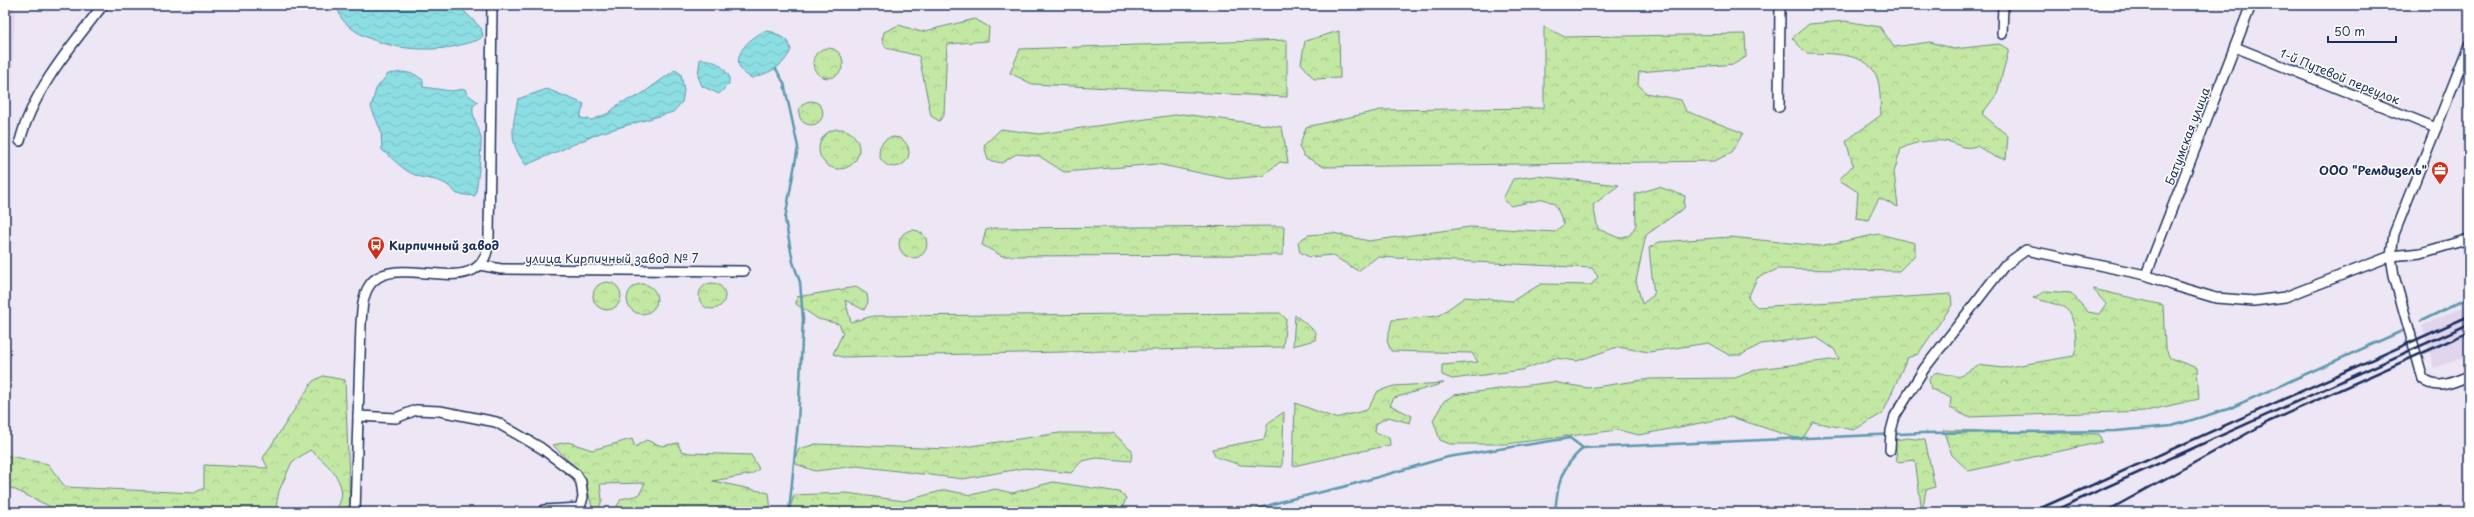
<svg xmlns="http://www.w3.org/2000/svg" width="2474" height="517" font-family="'Playpen Sans',sans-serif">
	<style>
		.built { fill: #e0d5ed }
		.forest { fill: url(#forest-crowns); stroke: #6e8c80 }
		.water { fill: url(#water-waves); stroke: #5f98ae }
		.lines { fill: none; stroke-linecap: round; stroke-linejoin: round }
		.stream { stroke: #5f98ae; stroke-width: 2.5 }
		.minor-casing { stroke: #1b2f5e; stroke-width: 12 }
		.minor { stroke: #fff; stroke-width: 9 }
		.rail { stroke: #1b2f5e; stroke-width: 2.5 }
		.labels { text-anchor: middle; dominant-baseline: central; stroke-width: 3; stroke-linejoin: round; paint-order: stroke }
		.street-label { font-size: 12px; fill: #1b2f5e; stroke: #fff }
		.poi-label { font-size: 12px; font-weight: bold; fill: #1b2f5e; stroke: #fff; text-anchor: end }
	</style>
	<defs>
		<pattern id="forest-crowns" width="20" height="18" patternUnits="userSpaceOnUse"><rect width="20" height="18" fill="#c2e8a3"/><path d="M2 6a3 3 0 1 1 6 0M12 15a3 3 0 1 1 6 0" fill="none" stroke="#a6c78f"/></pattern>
		<pattern id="water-waves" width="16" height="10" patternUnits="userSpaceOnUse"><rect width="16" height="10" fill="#8cdee3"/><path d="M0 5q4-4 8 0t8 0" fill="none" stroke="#78bfc5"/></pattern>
	</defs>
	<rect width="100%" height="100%" fill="#ede6f4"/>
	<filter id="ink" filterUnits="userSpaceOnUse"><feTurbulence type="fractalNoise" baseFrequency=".025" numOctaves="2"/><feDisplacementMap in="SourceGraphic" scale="8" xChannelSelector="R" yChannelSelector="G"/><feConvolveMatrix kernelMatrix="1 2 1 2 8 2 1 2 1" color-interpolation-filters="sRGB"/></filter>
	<g filter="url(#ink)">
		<g class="built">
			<path d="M5,5H15L12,86H5Z"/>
			<path d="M2469,304V355L2434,368L2422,326Z"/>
		</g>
		<g class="forest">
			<path d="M975,19L989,27L988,41L947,44L944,115L939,121L931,116L919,56L886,48L882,40L884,32L899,25L921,32Z"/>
			<path d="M1845,21L1880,27L1894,47L1930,42L1954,49L1999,44L2009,49L1997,94L1982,114L2008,136L2006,159L1995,157L1977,146C1960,151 1959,142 1944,141C1930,140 1913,142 1901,149L1894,172L1898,207L1879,198L1868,220L1856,218L1858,192L1839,180L1853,165L1846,141L1881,115C1880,103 1881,85 1876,75C1866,51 1827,54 1806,53L1792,38L1809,24Z"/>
			<path d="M1544,27L1565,37L1745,34L1746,57L1734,64L1639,72L1638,84L1646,93L1681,100L1686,111L1743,133L1732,152L1715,161L1324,167L1304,156L1299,147L1306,127L1381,110L1544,108Z"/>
			<path d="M1339,31L1340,78L1314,79L1301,63L1305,41Z"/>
			<path d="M1287,40V97L1032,84L1010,73L1020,49Z"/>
			<circle cx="828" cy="63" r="15"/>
			<circle cx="811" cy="113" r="12"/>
			<path d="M1182,114L1282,127L1288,163L1280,162L1262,176L1229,179L1157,164L1064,172L1039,156L1016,154L1002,163L988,160L984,145L1001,129L1039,134Z"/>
			<circle cx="839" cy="149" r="20"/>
			<circle cx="894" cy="152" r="15"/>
			<path d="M1537,176L1619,185L1593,205L1598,229L1619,238L1630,235L1636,225L1635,194L1659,187L1685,196L1684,208L1646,235L1636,281L1642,304L1654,295L1649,248L1659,242L1730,237L1820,246L1879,234L1915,243V255L1899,271L1778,269L1757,278L1748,298L1757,307L1951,294L1952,305L1918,354L1907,358L1883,413L1854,430L1813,422L1802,440L1731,417L1639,435L1618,430L1506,444H1450L1440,440L1433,420L1444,401L1454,395L1552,382L1588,388L1650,379L1735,378L1758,369L1839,359L1834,349L1816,337L1761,344L1741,355H1729L1708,343L1649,352L1617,347L1577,361L1555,358L1522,370L1452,379L1442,375V365L1478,362L1472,353L1391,351L1387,341L1392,320L1438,316L1465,297L1512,301L1541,284L1591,285L1598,277L1592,268L1377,257L1358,271L1332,255L1309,257L1300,252L1298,242L1308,235L1333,233L1369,241L1470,227L1555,232L1564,224L1555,204L1544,199L1511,206L1503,199L1513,179Z"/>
			<path d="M1284,226L1283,255L1002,256L982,245L986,230L994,228Z"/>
			<circle cx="913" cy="244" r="14"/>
			<circle cx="607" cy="296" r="14"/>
			<circle cx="712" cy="296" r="13"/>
			<circle cx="642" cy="299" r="15"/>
			<path d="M856,287L867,294L868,302L864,310L845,300L851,322L873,316L1280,313L1286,319L1283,347L842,357L833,354L843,333L839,324L818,319L796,304L797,297Z"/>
			<path d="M2093,289L2163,305L2165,347L2170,358L2197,368L2199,399L2146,411L1968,417L1950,408L1951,398L1931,389L1929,379L1936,372L1959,377L1978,365L2003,368L2074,356C2078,346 2076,313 2063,307C2054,303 2043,301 2033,298L2046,291L2071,293L2088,312L2099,314L2106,304Z"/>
			<path d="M1295,315L1316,332L1315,340L1293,346Z"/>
			<path d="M323,376L345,380L350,505L340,512H327L335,511C354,487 328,464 310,450L292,462L279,491L275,512H84L53,508L5,485V455L48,464L65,487L194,493L204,488V465L268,468L263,458L313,381Z"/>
			<path d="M1444,383L1394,398L1390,405L1412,416L1410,423L1388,417L1376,424L1375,432L1389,437L1390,445L1293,466L1295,403L1335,418L1367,410L1378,391L1394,386Z"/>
			<path d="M1284,412L1282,467L1241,465L1216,457L1212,449L1264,439L1268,423Z"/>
			<path d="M1943,430L2099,434L2102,442L1969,471L1952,455Z"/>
			<path d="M1060,433H1113L1132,450L1131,461L1097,458L1082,461L1071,473L1025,468L963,479L857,466L815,471L793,463L799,449L816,444L950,449Z"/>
			<path d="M1907,438L1925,440L1935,487L1926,490L1922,512L1915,460L1897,462L1895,440Z"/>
			<path d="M632,439L635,447L646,440L662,446L678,443L681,451L690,453L751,455L759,469L752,474L713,481L769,493L771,512H614L621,499L639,495L645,483L600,484L602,500L599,508L592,507L585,478L553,445L568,442L592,450Z"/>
			<path d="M1053,482L1119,492L1126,498L1122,509L1090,508L1084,512H795L790,508L794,495L846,493L904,501L945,490L971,495L995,489L1012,493Z"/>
		</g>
		<g class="water">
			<path d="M336,5H463V10L481,28L483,36C479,41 471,42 464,44C430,55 366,49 342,19C340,16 338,9 336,5Z"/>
			<path d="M765,31L773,32L788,41L791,50C782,68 771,72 752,78C724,64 745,40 765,31Z"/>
			<path d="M700,59C715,60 721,64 729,76V84L719,94L702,86L698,76Z"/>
			<path d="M675,70L681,74L684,91L682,102L673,112L600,133L526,165C507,141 513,126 518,99L547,89L584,104L580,118L592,120L609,113L620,103L639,96Z"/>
			<path d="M403,72L414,74L423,80V87L451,91L465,89L467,94L478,102L473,106C471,115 479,128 481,138C482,146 477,190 475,196L457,194C441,176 433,182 415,175C401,169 394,159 382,150L381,131L371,107L376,89L388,74Z"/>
		</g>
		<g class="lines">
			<g class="stream">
				<path d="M776,69L784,83L798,147L785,219L793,262L800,282L803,319L798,423L789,512"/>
				<path d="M2421,321L2469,298"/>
				<path d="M1248,512L1283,501L1343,487L1448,457L1570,438L1583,448L1922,433L2116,431L2172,426L2228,409L2402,331"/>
				<path d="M1555,512C1558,482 1560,469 1583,448"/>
			</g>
			<defs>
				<g id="minor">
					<path d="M2002,34L2003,5"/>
					<path d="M2469,45L2394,234L2391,256L2394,276L2423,379C2438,391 2453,382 2469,376"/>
					<path d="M2235,47L2436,128"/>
					<path d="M1779,107L1780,5"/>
					<path d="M20,141C33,90 71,46 103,5"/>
					<path d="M480,265L501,269L744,271"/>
					<path d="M2146,275L2251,5"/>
					<path d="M358,416L396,418L416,410L440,411L496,422L541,448L576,474L581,482L583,497L580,508L544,510"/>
					<path d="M1890,450L1891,431L1895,416L1924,369L2004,266L2026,250L2146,275L2172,285L2216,298L2254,301L2285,297L2391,256L2421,253L2469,239"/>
					<path d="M355,512L361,324C362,310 362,292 373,281C403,252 488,307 489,236L492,5"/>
				</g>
			</defs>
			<use href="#minor" class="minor-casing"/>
			<use href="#minor" class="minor"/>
			<g class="rail">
				<path d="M2032,512L2469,316"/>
				<path d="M2051,512L2469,324"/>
				<path d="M2105,512L2268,422L2469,332"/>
			</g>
		</g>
	</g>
	<defs>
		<symbol id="office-pin" viewBox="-11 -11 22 30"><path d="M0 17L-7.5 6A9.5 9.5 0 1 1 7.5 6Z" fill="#c8321e" stroke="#fff"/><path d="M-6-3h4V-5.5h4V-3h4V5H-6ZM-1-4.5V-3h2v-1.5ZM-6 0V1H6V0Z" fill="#fff"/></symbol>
		<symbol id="bus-pin" viewBox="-11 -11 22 30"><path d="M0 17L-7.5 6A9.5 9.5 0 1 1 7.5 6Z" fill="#c8321e" stroke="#fff"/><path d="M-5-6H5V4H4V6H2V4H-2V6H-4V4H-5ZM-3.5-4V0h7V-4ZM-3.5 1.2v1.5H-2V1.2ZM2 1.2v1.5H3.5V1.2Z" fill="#fff"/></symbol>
	</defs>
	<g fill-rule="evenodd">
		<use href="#office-pin" x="2430" y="160" width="20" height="27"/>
		<use href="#bus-pin" x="366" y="235" width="20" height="27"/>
	</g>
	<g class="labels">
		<g class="street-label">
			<text transform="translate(2340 76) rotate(22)">1-й Путевой переулок</text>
			<text transform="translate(2187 136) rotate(-69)">Батумская улица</text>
			<text x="612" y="258">улица Кирпичный завод № 7</text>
		</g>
		<g class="poi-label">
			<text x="2427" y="170">ООО "Ремдизель"</text>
			<text x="389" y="245" text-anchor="start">Кирпичный завод</text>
		</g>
	</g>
	<rect width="2474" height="517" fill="none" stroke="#fff" stroke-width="20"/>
	<rect x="10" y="10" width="2454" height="497" fill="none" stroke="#1b2f5e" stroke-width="1.5" filter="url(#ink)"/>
	<path d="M2328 36v6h68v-6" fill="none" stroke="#1b2f5e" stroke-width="2"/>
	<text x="2334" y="36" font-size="12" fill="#1b2f5e" stroke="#ffffff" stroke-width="3" paint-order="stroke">50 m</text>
</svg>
